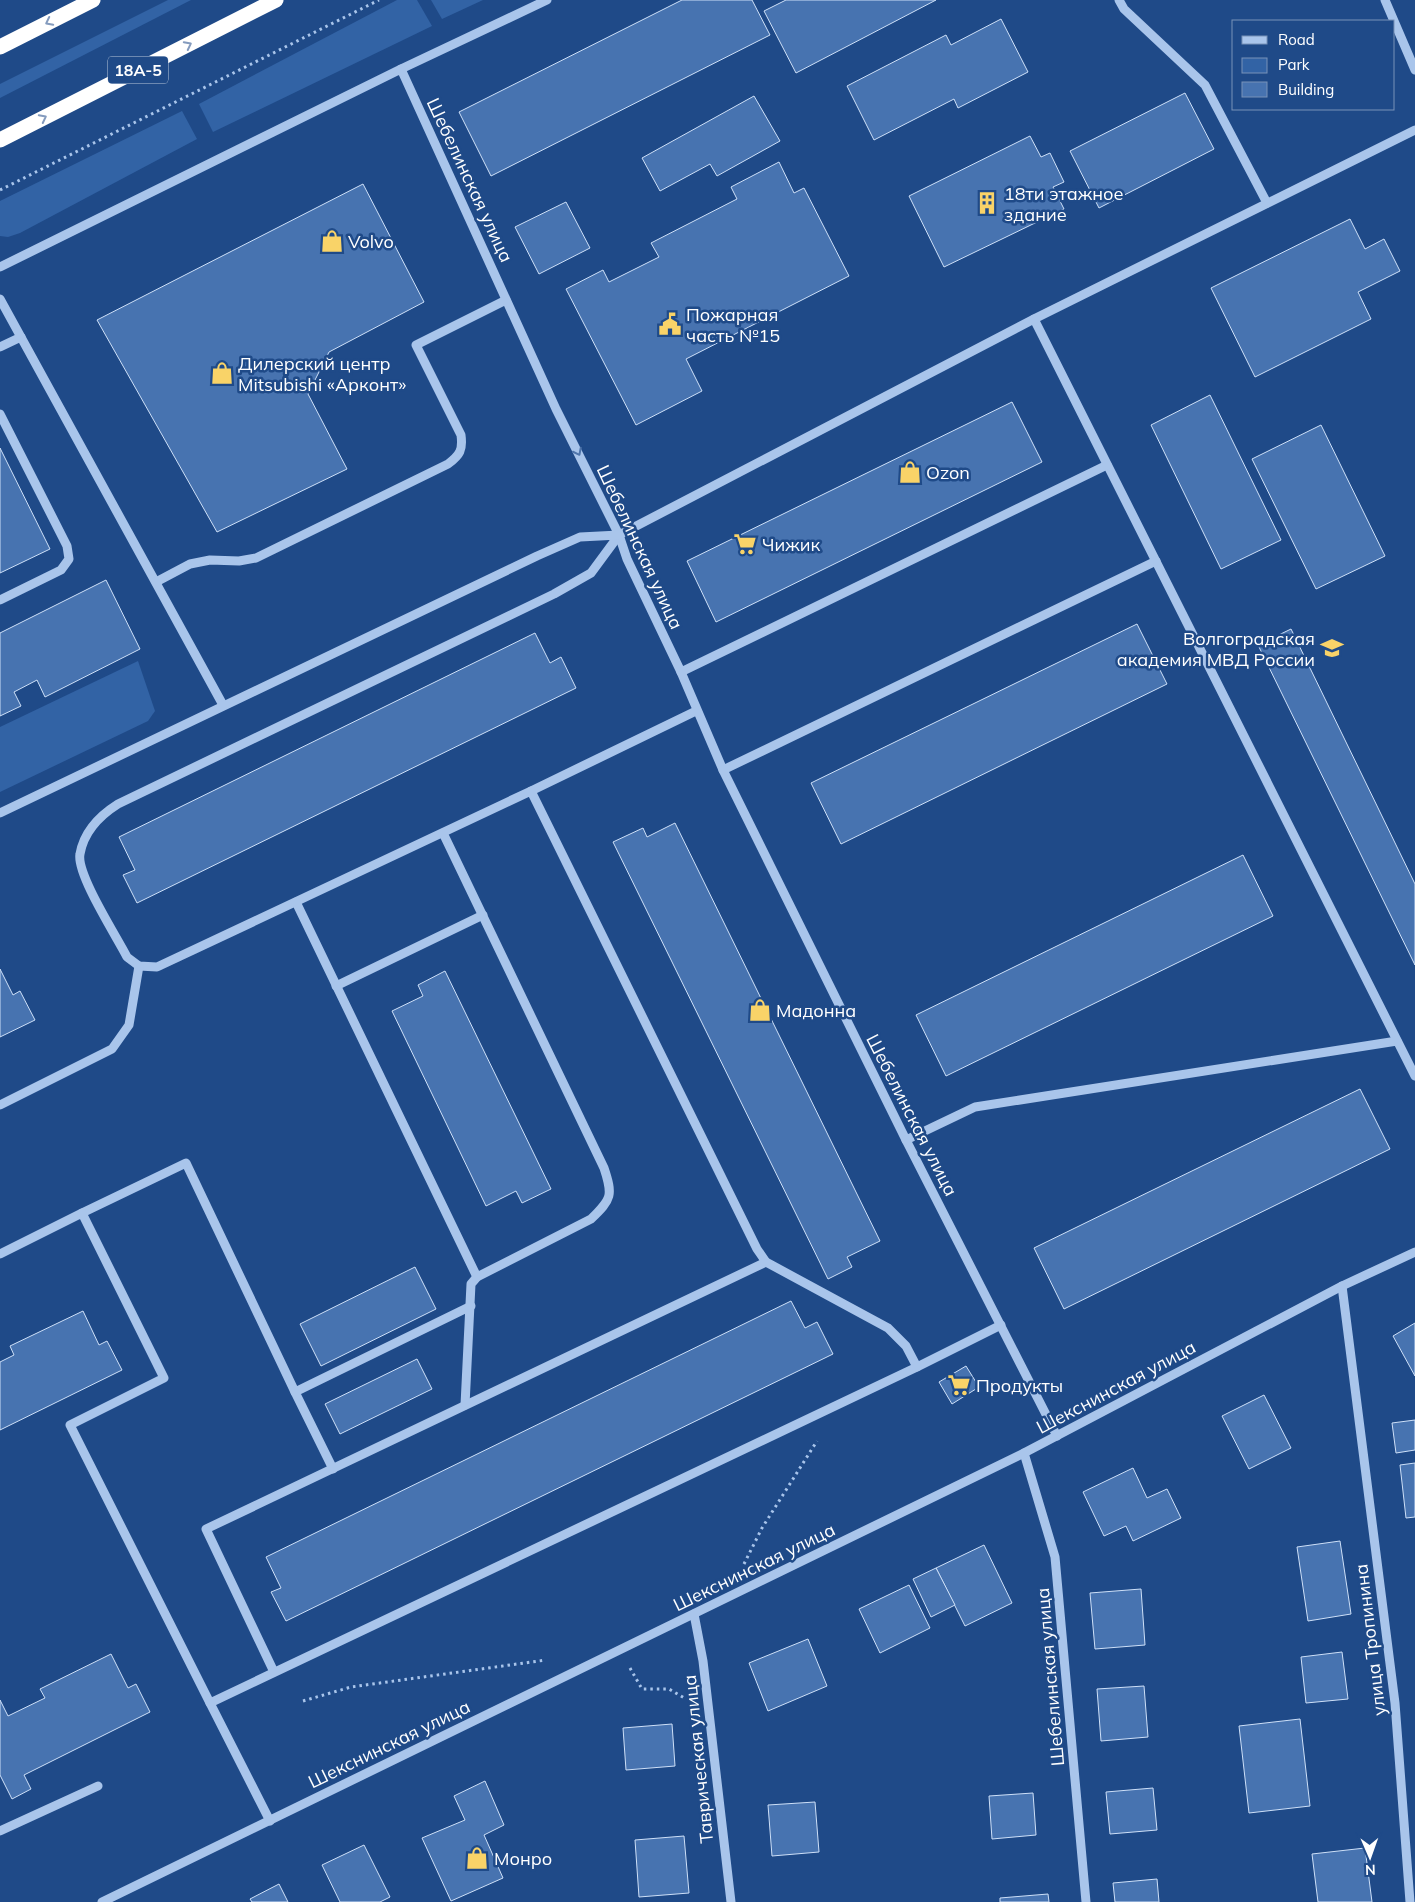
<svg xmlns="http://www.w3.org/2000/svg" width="1415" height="1902" font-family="Mulish,sans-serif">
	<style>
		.green { fill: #3263a5 }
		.building { fill: #4773b0; stroke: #cee0f8 }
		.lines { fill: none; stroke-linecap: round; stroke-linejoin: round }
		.path { stroke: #a9c5eb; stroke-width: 3; stroke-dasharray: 2.5 4; stroke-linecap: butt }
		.minor { stroke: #a9c5eb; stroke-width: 9 }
		.highway { stroke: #fff; stroke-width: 15 }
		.oneway { stroke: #849bbe }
		.oneway2 { stroke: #4f75ab }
		.labels { text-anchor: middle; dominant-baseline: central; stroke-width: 5; stroke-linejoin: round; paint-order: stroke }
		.shield { fill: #1f4a88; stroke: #bcc9db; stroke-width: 1 }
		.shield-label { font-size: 16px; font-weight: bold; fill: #fff }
		.street-label { font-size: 18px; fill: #fff; stroke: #1f4a88 }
		.poi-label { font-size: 18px; fill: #fff; stroke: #1f4a88; text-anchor: start }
	</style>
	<rect width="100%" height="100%" fill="#1f4a88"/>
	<g class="green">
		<path d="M168,0H191L0,98V84Z"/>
		<path d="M397,0H417L432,26L213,132L199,104Z"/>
		<path d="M431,0H483L442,19Z"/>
		<path d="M182,111L197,139L20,233L8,237L0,236V201Z"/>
		<path d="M138,661L155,711L148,721L0,792V727Z"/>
	</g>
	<g class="building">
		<path d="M682,0H752L770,35L491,176L459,112Z"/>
		<path d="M786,0H936L796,73L764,11Z"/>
		<path d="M1001,19L1028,72L958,108L954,99L874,140L847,86L946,35L951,45Z"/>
		<path d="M1185,93L1214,149L1099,208L1070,151Z"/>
		<path d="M754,96L780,141L717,176L710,164L660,191L642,158Z"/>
		<path d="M1030,136L1041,157L1050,153L1064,182L1053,187L1064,209L944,267L909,196Z"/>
		<path d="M779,162L794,193L804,188L849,276L686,359L702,391L636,425L566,289L603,270L609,282L659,257L651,243L737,199L731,187Z"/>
		<path d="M363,184L424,302L329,352L308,394L347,469L217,532L97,320Z"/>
		<path d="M566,202L590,248L539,274L515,227Z"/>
		<path d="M1350,219L1365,249L1384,239L1400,271L1358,292L1371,319L1255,377L1211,288Z"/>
		<path d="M1210,395L1281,540L1221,569L1151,425Z"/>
		<path d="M1012,402L1042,462L716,622L687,561Z"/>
		<path d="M1321,425L1385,556L1316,589L1252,459Z"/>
		<path d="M0,448L50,549L0,573Z"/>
		<path d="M106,580L140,649L45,697L37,680L14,692L21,706L0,716V633Z"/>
		<path d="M1137,624L1167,684L841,844L811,783Z"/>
		<path d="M1291,629L1415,884V965L1258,645Z"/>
		<path d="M535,633L550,663L561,657L576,688L137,903L123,875L135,870L119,837Z"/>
		<path d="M675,823L880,1241L847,1257L852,1267L828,1279L613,842L643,828L647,837Z"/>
		<path d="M1243,855L1273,916L946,1076L916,1015Z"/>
		<path d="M0,969L13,995L20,991L35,1020L0,1037Z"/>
		<path d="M445,971L551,1189L522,1203L516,1191L486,1206L392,1011L423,996L418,985Z"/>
		<path d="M1360,1089L1390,1149L1064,1309L1034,1248Z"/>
		<path d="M415,1267L436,1309L321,1366L300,1324Z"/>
		<path d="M791,1301L805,1328L817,1322L833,1354L286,1621L271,1592L281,1588L266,1557Z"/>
		<path d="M83,1311L99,1345L107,1341L122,1370L0,1430V1362L14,1355L10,1346Z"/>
		<path d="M1415,1323V1376L1393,1336Z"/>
		<path d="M417,1359L432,1389L340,1434L325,1404Z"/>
		<path d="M966,1366L979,1387L952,1404L939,1382Z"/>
		<path d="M1264,1395L1291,1448L1249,1469L1222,1416Z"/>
		<path d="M1415,1420V1450L1396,1453L1392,1423Z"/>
		<path d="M1415,1463V1517L1406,1518L1400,1465Z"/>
		<path d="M1133,1468L1147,1498L1167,1489L1181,1518L1133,1541L1126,1526L1104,1536L1083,1492Z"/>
		<path d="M1340,1541L1351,1614L1308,1621L1297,1547Z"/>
		<path d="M984,1545L1012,1603L965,1626L936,1568Z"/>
		<path d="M936,1568L955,1605L931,1617L913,1579Z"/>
		<path d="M909,1585L930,1628L880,1653L859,1609Z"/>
		<path d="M1141,1589L1145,1645L1095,1649L1090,1593Z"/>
		<path d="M808,1639L827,1686L768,1711L749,1663Z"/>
		<path d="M1342,1652L1348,1699L1306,1703L1301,1657Z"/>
		<path d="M111,1654L128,1688L136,1684L150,1712L24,1775L31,1789L12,1799L0,1775V1700L8,1716L45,1698L40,1689Z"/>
		<path d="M1144,1686L1148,1737L1101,1741L1097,1689Z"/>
		<path d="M1300,1719L1310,1806L1249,1813L1239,1726Z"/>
		<path d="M672,1724L675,1766L626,1770L623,1728Z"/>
		<path d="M485,1781L504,1825L484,1835L503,1878L451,1901L422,1838L465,1820L454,1796Z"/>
		<path d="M1153,1788L1157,1830L1110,1834L1106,1792Z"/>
		<path d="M1033,1793L1036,1835L992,1839L989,1796Z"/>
		<path d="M815,1802L819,1852L772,1856L768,1805Z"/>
		<path d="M684,1836L689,1893L639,1897L635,1840Z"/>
		<path d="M364,1845L390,1897L380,1902H340L322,1865Z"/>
		<path d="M1365,1848L1372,1902H1318L1312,1854Z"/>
		<path d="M1157,1879L1159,1902H1115L1113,1883Z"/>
		<path d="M279,1884L288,1902H252L250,1899Z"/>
		<path d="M1048,1894L1049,1902H1000V1898Z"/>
	</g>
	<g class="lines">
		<g class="path">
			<path d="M0,190L379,0"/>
			<path d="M744,1564L762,1528L817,1441"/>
			<path d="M630,1668L642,1689H669L686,1699"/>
			<path d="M303,1701L351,1687L546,1660"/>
		</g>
		<g class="minor">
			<path d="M1119,0L1124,9L1205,85L1267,203"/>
			<path d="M1385,0L1415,70"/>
			<path d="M401,69L547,0"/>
			<path d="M0,267L401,69L556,409L619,535L627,559L681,672L723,770L906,1140L1057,1436"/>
			<path d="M0,299L223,705"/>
			<path d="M1034,319L1415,1076"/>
			<path d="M0,347L21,337"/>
			<path d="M0,414L67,546L69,559L61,570L0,600"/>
			<path d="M619,535L591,573L554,594L118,804C99,816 84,831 80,854C76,874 117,937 127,957L139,966L157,967L531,791L696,711"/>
			<path d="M156,582L190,564L210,560L239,561L256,558L448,464C460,455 463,450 461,435L416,345L506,300"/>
			<path d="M681,672L1107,465"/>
			<path d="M723,770L1156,561"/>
			<path d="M0,813L537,556L580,537L619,535L1034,319L1415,130"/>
			<path d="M443,833L604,1168C613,1195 612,1199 591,1219L477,1277L471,1284L465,1405"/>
			<path d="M296,902L477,1277"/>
			<path d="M336,986L483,915"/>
			<path d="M0,1105L112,1049L129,1025L139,966"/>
			<path d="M906,1140L975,1107L1397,1041"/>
			<path d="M82,1213L186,1163L295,1392"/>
			<path d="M0,1254L82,1213L164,1378L70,1425L210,1703"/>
			<path d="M1342,1286L1395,1703L1410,1902"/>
			<path d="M917,1367L1001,1325"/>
			<path d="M1024,1453L1055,1557L1086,1902"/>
			<path d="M333,1469L295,1392L471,1306"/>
			<path d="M694,1614L703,1661L731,1902"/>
			<path d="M274,1672L206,1529L766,1262"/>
			<path d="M270,1821L210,1703L917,1367L906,1346L888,1328L766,1262L757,1249L531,791"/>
			<path d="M0,1831L98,1786"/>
			<path d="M102,1902L1024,1453L1342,1286L1415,1252"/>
		</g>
		<g class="highway">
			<path d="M0,47L93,0"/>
			<path d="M0,140L276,0"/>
		</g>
	</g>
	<defs><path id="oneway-chevron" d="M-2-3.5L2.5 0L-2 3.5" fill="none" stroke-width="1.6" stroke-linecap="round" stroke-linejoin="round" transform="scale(1.25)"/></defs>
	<g class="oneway">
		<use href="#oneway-chevron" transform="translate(49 22) rotate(153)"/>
		<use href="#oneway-chevron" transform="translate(188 45) rotate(-27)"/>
		<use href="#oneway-chevron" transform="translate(43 118) rotate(-27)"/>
	</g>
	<use class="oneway2" href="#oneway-chevron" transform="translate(578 452) rotate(63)"/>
	<defs>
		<symbol id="building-bare" viewBox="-9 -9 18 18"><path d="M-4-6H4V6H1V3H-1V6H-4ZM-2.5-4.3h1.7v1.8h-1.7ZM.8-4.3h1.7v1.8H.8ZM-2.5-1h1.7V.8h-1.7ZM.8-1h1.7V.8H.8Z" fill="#f9d368" stroke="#1f4a88" stroke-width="2.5" paint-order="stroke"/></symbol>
		<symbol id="shop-bare" viewBox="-9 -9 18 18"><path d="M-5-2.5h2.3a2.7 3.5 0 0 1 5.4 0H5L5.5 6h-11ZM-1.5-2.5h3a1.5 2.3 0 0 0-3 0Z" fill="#f9d368" stroke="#1f4a88" stroke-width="2.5" paint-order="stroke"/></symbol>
		<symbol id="civic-bare" viewBox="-9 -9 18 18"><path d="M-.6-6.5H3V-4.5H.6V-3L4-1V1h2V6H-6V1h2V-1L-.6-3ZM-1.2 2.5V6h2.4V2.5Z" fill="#f9d368" stroke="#1f4a88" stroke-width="2.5" paint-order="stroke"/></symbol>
		<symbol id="supermarket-bare" viewBox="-9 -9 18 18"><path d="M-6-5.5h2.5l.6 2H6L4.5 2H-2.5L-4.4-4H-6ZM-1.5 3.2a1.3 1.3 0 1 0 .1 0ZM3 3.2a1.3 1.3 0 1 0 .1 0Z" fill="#f9d368" stroke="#1f4a88" stroke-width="2.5" paint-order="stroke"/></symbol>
		<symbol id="university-bare" viewBox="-9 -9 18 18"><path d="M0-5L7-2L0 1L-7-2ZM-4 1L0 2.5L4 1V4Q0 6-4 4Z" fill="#f9d368" stroke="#1f4a88" stroke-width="2.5" paint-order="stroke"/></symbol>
	</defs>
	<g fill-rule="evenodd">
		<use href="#building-bare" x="971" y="187" width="32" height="32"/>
		<use href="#shop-bare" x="316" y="225" width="32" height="32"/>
		<use href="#civic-bare" x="654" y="308" width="32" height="32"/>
		<use href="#shop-bare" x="206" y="357" width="32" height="32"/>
		<use href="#shop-bare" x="894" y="456" width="32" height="32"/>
		<use href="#supermarket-bare" x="729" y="528" width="32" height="32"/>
		<use href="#university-bare" x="1316" y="632" width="32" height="32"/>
		<use href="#shop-bare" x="744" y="994" width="32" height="32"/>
		<use href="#supermarket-bare" x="943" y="1369" width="32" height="32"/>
		<use href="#shop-bare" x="461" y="1842" width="32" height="32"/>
	</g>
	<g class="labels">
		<rect class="shield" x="108" y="56.5" width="60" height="27" rx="4"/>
		<g class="shield-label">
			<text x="138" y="70">18А-5</text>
		</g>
		<g class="street-label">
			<text transform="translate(470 180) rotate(65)">Шебелинская улица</text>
			<text transform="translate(640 547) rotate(65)">Шебелинская улица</text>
			<text transform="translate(912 1115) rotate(63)">Шебелинская улица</text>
			<text transform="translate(1116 1387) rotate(-28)">Шекснинская улица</text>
			<text transform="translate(754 1567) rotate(-26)">Шекснинская улица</text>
			<text transform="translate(1370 1640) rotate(-97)">улица Тропинина</text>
			<text transform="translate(1050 1677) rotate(-95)">Шебелинская улица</text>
			<text transform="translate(389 1744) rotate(-26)">Шекснинская улица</text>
			<text transform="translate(698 1759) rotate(-96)">Таврическая улица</text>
		</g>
		<g class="poi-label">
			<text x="1004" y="193">18ти этажное<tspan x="1004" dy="21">здание</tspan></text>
			<text x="348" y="241">Volvo</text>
			<text x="686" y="314">Пожарная<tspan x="686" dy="21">часть №15</tspan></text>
			<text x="238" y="363">Дилерский центр<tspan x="238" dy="21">Mitsubishi «Арконт»</tspan></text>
			<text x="926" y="472">Ozon</text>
			<text x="762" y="544">Чижик</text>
			<text x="1315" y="638" text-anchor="end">Волгоградская<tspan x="1315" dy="21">академия МВД России</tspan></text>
			<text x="776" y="1010">Мадонна</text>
			<text x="976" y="1385">Продукты</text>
			<text x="494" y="1858">Монро</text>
		</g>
	</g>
	<rect x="1232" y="20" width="162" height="90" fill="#1f4a88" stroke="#7992b8"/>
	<rect x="1242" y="36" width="25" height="8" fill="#a9c5eb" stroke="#7992b8"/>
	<text x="1278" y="45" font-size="15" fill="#ffffff">Road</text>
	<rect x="1242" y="58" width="25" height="15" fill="#3263a5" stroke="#7992b8"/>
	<text x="1278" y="70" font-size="15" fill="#ffffff">Park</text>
	<rect x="1242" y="82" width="25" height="15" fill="#4773b0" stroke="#7992b8"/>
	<text x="1278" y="95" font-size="15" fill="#ffffff">Building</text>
	<g transform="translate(1370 1857) rotate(178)" stroke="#1f4a88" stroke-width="4" paint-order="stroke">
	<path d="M0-4L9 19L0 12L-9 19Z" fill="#ffffff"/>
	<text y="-8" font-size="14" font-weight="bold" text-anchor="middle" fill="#ffffff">N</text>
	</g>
</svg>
